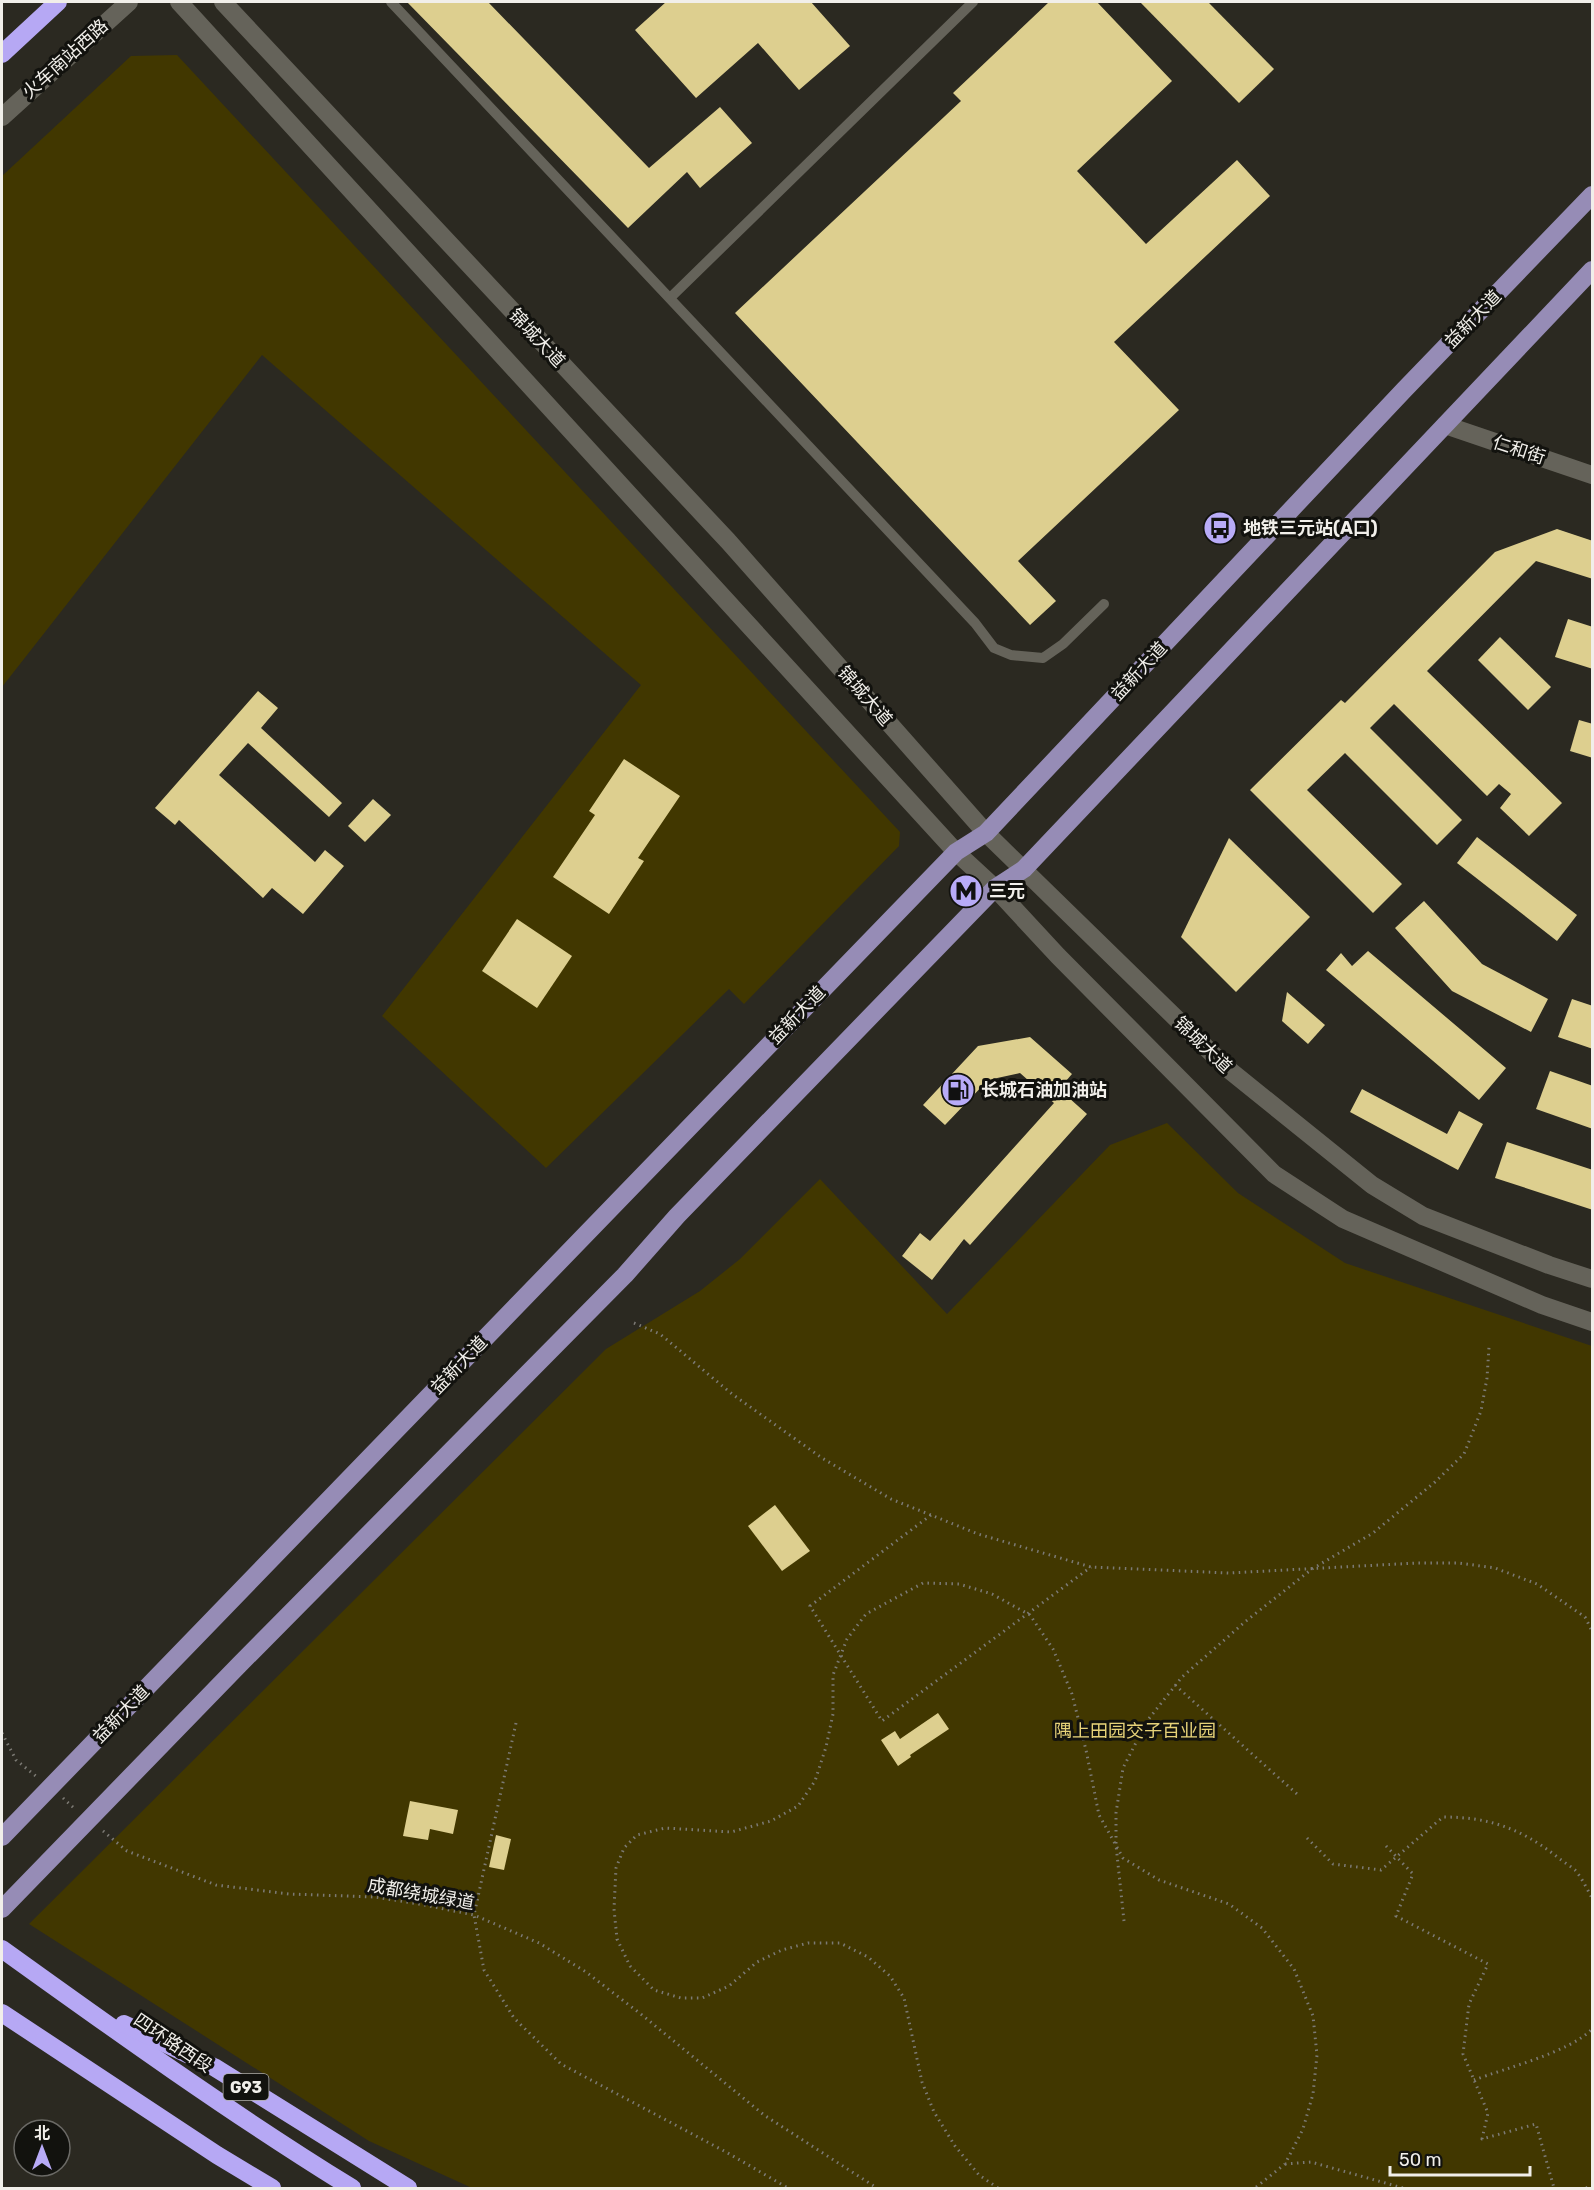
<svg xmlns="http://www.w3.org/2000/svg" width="1594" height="2190" font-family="Rubik,'Noto Sans SC',sans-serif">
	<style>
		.green { fill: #413700 }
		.building { fill: #ddcf8f }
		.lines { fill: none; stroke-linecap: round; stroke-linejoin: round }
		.path { stroke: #7c7a74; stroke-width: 3; stroke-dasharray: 1.5 4.5; stroke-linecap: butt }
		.lane { stroke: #65635a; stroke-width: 10 }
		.street { stroke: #65635a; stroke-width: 18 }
		.secondary { stroke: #65635a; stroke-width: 18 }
		.primary { stroke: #968cb6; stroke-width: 18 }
		.highway { stroke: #b6a8f4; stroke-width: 18 }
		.labels { text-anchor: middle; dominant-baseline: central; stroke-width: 6; stroke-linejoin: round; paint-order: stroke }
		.shield { fill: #12120e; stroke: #aeada8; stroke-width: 1.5 }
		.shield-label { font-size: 16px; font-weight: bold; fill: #f1efea }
		.street-label { font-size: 18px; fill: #f1efea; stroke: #12120e }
		.poi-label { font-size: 18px; font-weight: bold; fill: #f1efea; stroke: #12120e; text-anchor: start }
		.park-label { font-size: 18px; fill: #e7d278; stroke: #12120e }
	</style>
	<rect width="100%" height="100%" fill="#2b2921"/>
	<g class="green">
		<path d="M177,55L900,832L899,846L744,1004L729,989L546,1168L382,1016L641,685L262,355L2,687V176L131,56Z"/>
		<path d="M1167,1123L1238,1193L1345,1263L1592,1346V2188H472L369,2141L29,1924L606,1349L700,1291L740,1259L820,1179L947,1314L1110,1145Z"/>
	</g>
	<g class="building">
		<path d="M407,2H488L649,168L720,107L752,143L700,188L687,172L628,228Z"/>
		<path d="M666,2H811L850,46L799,90L758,43L696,98L635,30Z"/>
		<path d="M1049,2H1097L1172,81L1077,171L1146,244L1237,160L1270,196L1114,342L1179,410L1018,561L1056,601L1030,625L735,313L961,101L953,93Z"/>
		<path d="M1140,2H1208L1274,69L1239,103Z"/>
		<path d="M1557,529L1593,541V579L1536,561L1427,671L1562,803L1529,836L1500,808L1511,794L1499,784L1487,796L1394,704L1370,728L1462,820L1437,845L1345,753L1307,790L1402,884L1373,913L1250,790L1341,700L1345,703L1495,552Z"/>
		<path d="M1568,619L1593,627V669L1555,657Z"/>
		<path d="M1500,637L1551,687L1528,710L1478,660Z"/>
		<path d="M258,691L278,708L261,728L342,803L329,817L248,743L219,775L315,862L325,850L344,866L303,914L272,888L263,898L179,820L175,825L155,808Z"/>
		<path d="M1579,720L1593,724V758L1570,751Z"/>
		<path d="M624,759L680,796L638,858L644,861L609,914L553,877L595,815L589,811Z"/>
		<path d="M373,799L391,815L365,842L348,826Z"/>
		<path d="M1477,837L1577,915L1557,941L1457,863Z"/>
		<path d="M1229,838L1310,917L1236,992L1181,937Z"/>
		<path d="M1424,901L1482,964L1548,999L1531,1032L1452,991L1395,928Z"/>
		<path d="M517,919L572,956L537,1008L482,971Z"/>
		<path d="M1368,951L1506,1068L1479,1100L1326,970L1341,953L1352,966Z"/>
		<path d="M1287,992L1325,1025L1308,1044L1282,1021Z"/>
		<path d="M1572,999L1593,1006V1049L1558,1037Z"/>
		<path d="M1030,1037L1072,1074L1059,1089L1087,1114L970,1245L964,1239L932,1280L902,1256L920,1233L930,1241L1054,1103L1020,1073L988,1080L945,1125L923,1105L978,1046Z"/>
		<path d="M1550,1071L1593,1086V1129L1536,1109Z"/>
		<path d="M1362,1089L1447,1134L1459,1111L1483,1124L1458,1170L1350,1112Z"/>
		<path d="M1507,1142L1593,1170V1210L1495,1178Z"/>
		<path d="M775,1505L810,1551L782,1571L748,1526Z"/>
		<path d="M938,1713L949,1729L910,1755L911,1757L898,1766L881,1740L895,1731L900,1739Z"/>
		<path d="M410,1801L458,1810L453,1834L430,1829L428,1840L403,1836Z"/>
		<path d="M496,1835L511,1839L504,1870L489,1867Z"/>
	</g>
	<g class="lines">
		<g class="path">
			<path d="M634,1323L660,1334L732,1394L822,1458L891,1499L978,1534L1091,1567L1229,1573L1417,1563H1459L1495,1568L1537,1584L1585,1617L1592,1631"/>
			<path d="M931,1515L810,1606L882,1721L1091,1567"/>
			<path d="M1175,1685L1298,1795"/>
			<path d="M516,1723L474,1915L484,1970L514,2018L561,2064L726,2152L788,2188"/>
			<path d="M2,1733L16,1760L37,1777"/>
			<path d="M63,1798L74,1808"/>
			<path d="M103,1831L127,1851L216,1885L289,1894L375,1897L419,1904L474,1915L539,1943L586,1972L642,2015L764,2115L877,2188"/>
			<path d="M1307,1838L1333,1864L1381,1870L1443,1817C1488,1817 1520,1828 1556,1856C1562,1861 1569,1865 1575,1870C1582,1878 1587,1889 1592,1898"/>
			<path d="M1386,1846L1413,1874L1396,1916L1488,1964L1469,2004L1463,2054L1488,2113L1482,2139L1536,2124L1554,2188"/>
			<path d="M1124,1921L1116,1845V1813L1123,1768L1147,1721L1182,1677L1246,1621L1312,1569L1373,1533L1435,1482L1464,1454L1481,1411L1487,1378L1489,1347"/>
			<path d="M1474,2080C1506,2068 1570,2052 1592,2029"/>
			<path d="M1285,2164L1311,2162L1403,2188"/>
			<path d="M998,2188L979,2175L955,2146L934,2112L922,2082L904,1998L890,1976L868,1957L840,1943H808L782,1950L757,1962L729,1986L702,1998H681L654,1990L630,1966L617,1939L614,1909L616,1868L624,1848L637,1835L665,1828L731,1832L771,1821L798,1806L815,1781L826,1747L833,1714V1675L847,1639L866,1614L923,1583L959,1584L992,1594L1030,1615L1053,1649L1072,1694L1086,1750L1099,1815L1123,1858L1159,1880L1229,1904L1262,1928L1294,1969L1313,2016L1317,2055L1313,2094L1303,2129L1285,2164L1255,2188"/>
			<path d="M1586,2188L1592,2186"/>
		</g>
		<g class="lane">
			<path d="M391,2L975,623L994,648L1011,655L1043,658L1063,644L1104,604"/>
			<path d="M670,298L973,2"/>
		</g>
		<path class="street" d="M1445,425L1592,475"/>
		<g class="secondary">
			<path d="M179,2L956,852L995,888L1058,956L1274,1174L1343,1219L1542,1305L1592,1322"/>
			<path d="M223,2L728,541L986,833L1228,1069L1372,1185L1423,1216L1549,1265L1592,1279"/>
			<path d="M2,117L129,2"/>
		</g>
		<g class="primary">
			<path d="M2,1837L956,852L986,833L1404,390L1592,195"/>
			<path d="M2,1909L239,1665L625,1275L677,1216L995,888L1024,869L1592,270"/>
		</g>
		<g class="highway">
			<path d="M2,54L58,2"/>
			<path d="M2,1949C116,2031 232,2114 352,2188"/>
			<path d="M2,2013L217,2155L272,2188"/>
			<path d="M124,2024L214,2067L408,2188"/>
		</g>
	</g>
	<defs>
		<symbol id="bus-disc" viewBox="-11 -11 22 22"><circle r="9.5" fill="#b8abf7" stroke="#12120e"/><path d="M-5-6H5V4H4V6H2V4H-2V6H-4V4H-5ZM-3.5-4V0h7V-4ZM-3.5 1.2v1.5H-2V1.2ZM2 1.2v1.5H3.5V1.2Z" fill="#111"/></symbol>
		<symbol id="metro-disc" viewBox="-11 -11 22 22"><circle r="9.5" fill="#b8abf7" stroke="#12120e"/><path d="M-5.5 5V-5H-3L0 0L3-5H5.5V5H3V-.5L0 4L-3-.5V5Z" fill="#111"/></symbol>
		<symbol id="fuel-disc" viewBox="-11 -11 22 22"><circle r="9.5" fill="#b8abf7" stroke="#12120e"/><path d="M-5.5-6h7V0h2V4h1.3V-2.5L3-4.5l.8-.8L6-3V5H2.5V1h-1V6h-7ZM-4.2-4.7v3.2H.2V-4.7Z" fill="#111"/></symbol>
	</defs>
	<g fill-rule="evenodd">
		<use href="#bus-disc" x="1201" y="509" width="38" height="38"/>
		<use href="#metro-disc" x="947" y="872" width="38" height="38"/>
		<use href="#fuel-disc" x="939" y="1071" width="38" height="38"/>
	</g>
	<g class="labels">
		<rect class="shield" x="223.5" y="2074" width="45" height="26" rx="4.5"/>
		<g class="shield-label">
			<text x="246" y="2087">G93</text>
		</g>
		<g class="street-label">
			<text transform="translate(65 59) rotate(-42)">火车南站西路</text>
			<text transform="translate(1473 319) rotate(-46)">益新大道</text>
			<text transform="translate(537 338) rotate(47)">锦城大道</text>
			<text transform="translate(1519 450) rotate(18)">仁和街</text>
			<text transform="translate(1139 671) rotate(-47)">益新大道</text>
			<text transform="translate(865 696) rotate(49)">锦城大道</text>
			<text transform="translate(797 1015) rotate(-46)">益新大道</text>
			<text transform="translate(1203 1045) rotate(44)">锦城大道</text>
			<text transform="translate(459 1365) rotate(-46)">益新大道</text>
			<text transform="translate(121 1714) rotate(-46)">益新大道</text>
			<text transform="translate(421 1894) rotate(10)">成都绕城绿道</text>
			<text transform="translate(173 2043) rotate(34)">四环路西段</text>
		</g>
		<g class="poi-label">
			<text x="1243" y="528">地铁三元站(A口)</text>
			<text x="989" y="891">三元</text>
			<text x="981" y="1090">长城石油加油站</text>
		</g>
		<g class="park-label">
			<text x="1135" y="1731">隅上田园交子百业园</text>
		</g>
	</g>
	<rect width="1594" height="2190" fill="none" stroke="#f1efea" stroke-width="6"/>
	<g transform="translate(42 2148)"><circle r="28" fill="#12120e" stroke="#6b6a66" stroke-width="1.5"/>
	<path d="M0-4.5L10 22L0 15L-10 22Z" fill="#b8abf7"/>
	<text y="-9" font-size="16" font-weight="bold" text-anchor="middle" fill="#f1efea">北</text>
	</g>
	<path d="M1390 2166v9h140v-9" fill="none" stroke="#f1efea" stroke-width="3"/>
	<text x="1399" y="2166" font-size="18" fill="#f1efea" stroke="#12120e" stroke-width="4.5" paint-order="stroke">50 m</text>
</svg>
